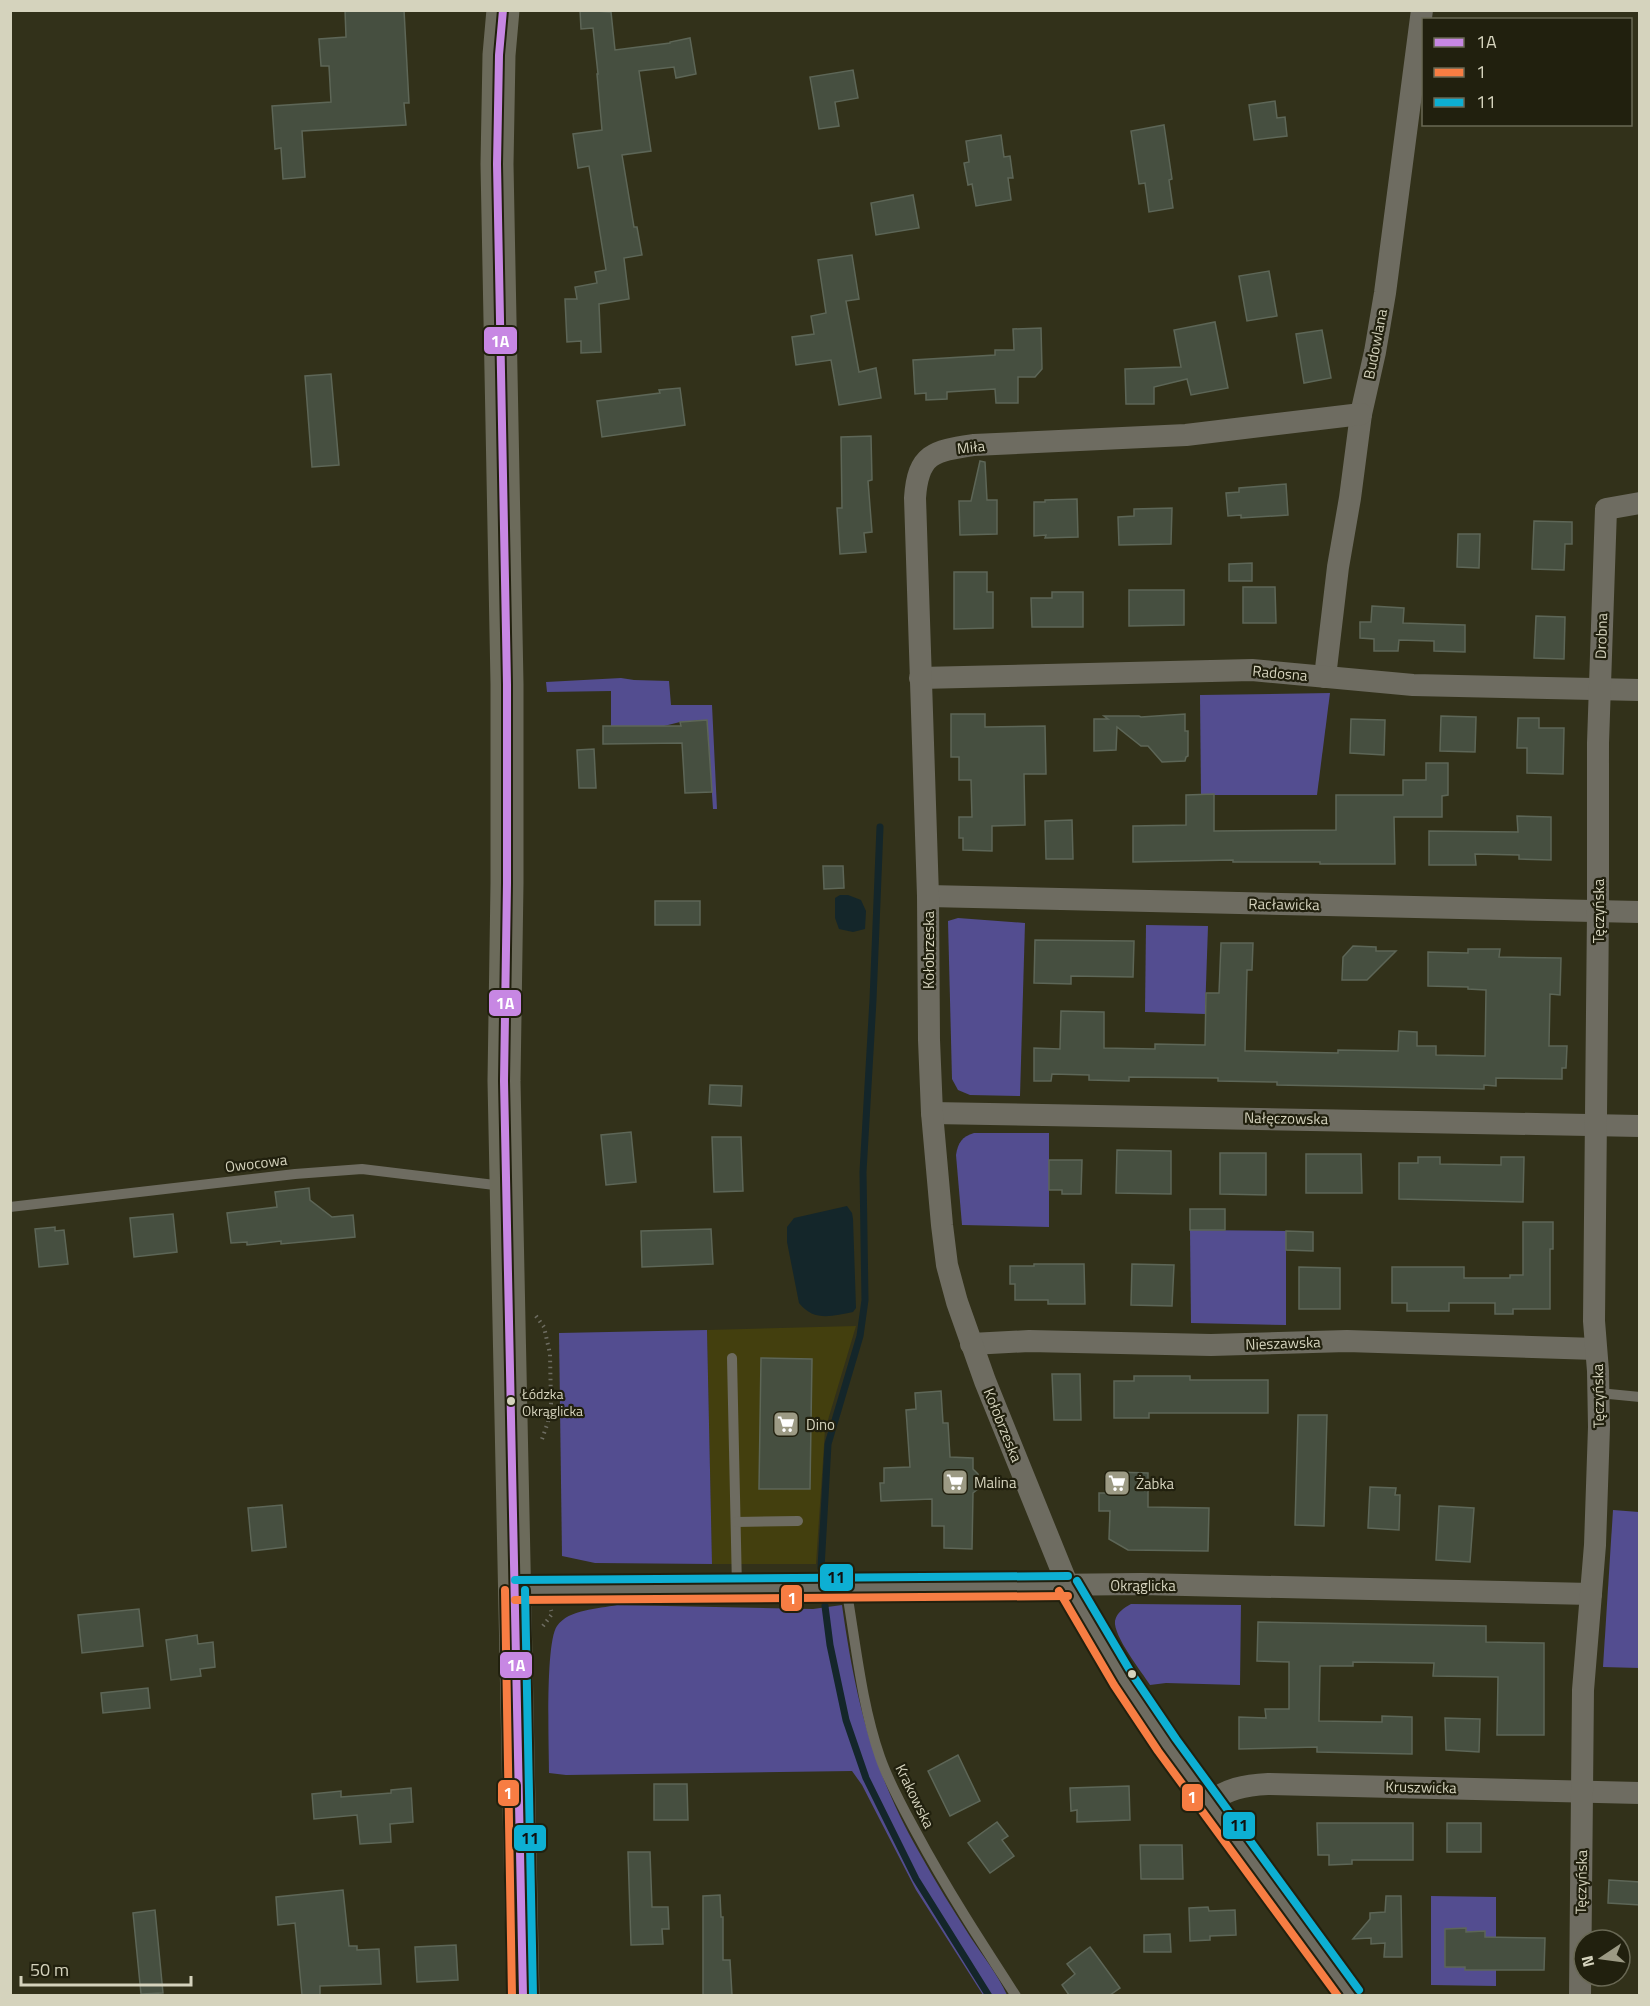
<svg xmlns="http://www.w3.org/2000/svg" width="1650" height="2006" font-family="'Titillium Web',sans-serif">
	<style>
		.built { fill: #433f0e }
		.green { fill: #534d90 }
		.water { fill: #14262a }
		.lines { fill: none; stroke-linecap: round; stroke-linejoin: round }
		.stream { stroke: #14262a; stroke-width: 7 }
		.building { fill: #464f40; stroke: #5d6657; stroke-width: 1.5 }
		.path { stroke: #6e6d62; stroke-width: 4; stroke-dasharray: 1.5 4.5; stroke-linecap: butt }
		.lane { stroke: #6e6c61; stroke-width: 10 }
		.street { stroke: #6e6c61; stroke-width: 22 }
		.primary { stroke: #6c6b5b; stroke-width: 33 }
		.bus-1-casing { stroke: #21200e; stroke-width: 12 }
		.bus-2-casing { stroke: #21200e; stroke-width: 12 }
		.bus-3-casing { stroke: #21200e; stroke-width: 12 }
		.bus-1 { stroke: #c787e3; stroke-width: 8 }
		.bus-2 { stroke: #f77d43; stroke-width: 8 }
		.bus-3 { stroke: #0dafd3; stroke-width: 8 }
		.bus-dot { fill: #d5d3bd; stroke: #21200e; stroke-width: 2 }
		.labels { text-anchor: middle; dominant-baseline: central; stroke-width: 4.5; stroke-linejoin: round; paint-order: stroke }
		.bus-label { font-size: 14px; fill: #d5d3bd; stroke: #21200e; text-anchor: start }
		.street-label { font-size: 15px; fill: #d5d3bd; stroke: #21200e }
		.poi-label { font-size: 15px; fill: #d5d3bd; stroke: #21200e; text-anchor: start }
		.line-badge { stroke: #21200e; stroke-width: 2 }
		.badge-label { font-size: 16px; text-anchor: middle; font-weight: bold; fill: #fff }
		.pale-badge-label { font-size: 16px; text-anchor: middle; font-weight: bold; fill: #111 }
	</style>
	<rect width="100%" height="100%" fill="#32311a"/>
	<path class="built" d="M856,1326L825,1430L816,1564H712L707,1330Z"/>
	<g class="green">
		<path d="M621,678L634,680L669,681L671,705H712L717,809H713L707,720L680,722L664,726H611V691L547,692L546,682Z"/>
		<path d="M1330,693L1317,795H1201L1200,695Z"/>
		<path d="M958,918L1025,923L1020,1096L970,1095L958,1090L952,1079L948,921Z"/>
		<path d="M1146,925L1208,926L1205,1014L1145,1012Z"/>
		<path d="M974,1133H1049V1227L962,1225L956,1155C958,1142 962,1137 974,1133Z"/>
		<path d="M1190,1230L1286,1231V1325L1191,1323Z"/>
		<path d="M707,1330L712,1564L595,1563L562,1556L559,1333Z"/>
		<path d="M1613,1510L1639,1512V1668L1603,1667Z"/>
		<path d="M1131,1604L1241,1605L1240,1685L1166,1683L1150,1685C1142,1672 1113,1636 1115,1621C1117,1612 1124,1608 1131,1604Z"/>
		<path d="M617,1605L813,1609L842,1605C855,1697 872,1770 919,1852C935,1881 953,1910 971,1938C983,1956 998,1975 1007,1995H983L916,1890L862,1785L852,1771L566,1775L549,1773C549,1747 545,1643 557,1626C569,1609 598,1609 617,1605Z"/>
		<path d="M1431,1896L1496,1897V1986L1431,1985Z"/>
	</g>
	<g class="water">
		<path d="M840,895H848L861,900L866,911L865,929L853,932L839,929L835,918V898Z"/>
		<path d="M847,1206L852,1213L853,1219L856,1308L853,1312C832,1316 814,1322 799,1303L787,1242V1227L794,1218Z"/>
	</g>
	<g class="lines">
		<g class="stream">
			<path d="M821,1568L828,1444L860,1336L865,1300L863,1172L873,1000L880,827"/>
			<path d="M825,1606L830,1645L846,1720L866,1778L916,1879L989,1996"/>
		</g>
	</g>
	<g class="building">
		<path d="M345,10H404L409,103H404L406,125L302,131L305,177L283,179L281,148L275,149L272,106L331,102L329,66H321L319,39L346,37Z"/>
		<path d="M580,10L611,12L615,50L670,43V42L690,38L696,74L676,78L674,67L639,71L651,151L622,155L634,227H637L642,255L624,258L629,299L599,304L601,352L581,353V341L567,342L565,299H577L575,287L597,283L595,272L606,270L589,166L578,168L573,134L602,130L597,74H598L593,28L581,29Z"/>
		<path d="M853,70L858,98L835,102L839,126L819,129L810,77Z"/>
		<path d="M1275,101L1277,118L1285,117L1287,136L1254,140L1249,105Z"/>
		<path d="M1164,125L1172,179L1169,180L1173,208L1149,212L1145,183L1139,184L1131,131Z"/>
		<path d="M1001,135L1004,157L1010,156L1013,178H1008L1011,200L976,206L972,184L968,185L964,163L969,162L966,141Z"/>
		<path d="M913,195L919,228L876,235L871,203Z"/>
		<path d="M852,255L859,299L846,301L859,372L876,368L881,398L839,405L831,360L796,365L792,337L814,334L811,316L826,313L818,260Z"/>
		<path d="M1269,271L1277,316L1247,321L1239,276Z"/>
		<path d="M1215,322L1228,388L1191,395L1187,379L1154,387V404H1126L1125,369L1181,367L1174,330Z"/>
		<path d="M1041,328L1042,369L1035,377H1018V403H996L995,389L947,392V399L926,400V393L915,394L913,360L995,355V350H1014L1013,329Z"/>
		<path d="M1322,330L1331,378L1304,383L1296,334Z"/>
		<path d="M331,374L339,465L312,467L305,376Z"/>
		<path d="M680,388L685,425L602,437L597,401L660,393L659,390Z"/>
		<path d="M871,436L872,480L868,481L872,532L864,533L866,552L840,554L837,508H842L841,437Z"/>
		<path d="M980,461L985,462L987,500H997V534L960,535L959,501H971Z"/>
		<path d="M1286,484L1288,515L1241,518V515L1228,516L1226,493L1239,492V488Z"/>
		<path d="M1077,499L1078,537L1045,538L1046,535L1034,536V502H1045V500Z"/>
		<path d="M1172,508L1171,544L1119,545L1118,517L1134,516V509Z"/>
		<path d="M1534,521L1572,522V544H1565L1564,570L1532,569Z"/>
		<path d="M1458,534H1480L1479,568L1457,567Z"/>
		<path d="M1252,563V581H1229V564Z"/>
		<path d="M954,572H987V592H993V628L954,629Z"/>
		<path d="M1243,587H1275L1276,623H1243Z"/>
		<path d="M1129,590H1184V625L1129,626Z"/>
		<path d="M1052,592H1083V627H1032L1031,598H1052Z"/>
		<path d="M1372,606L1404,608L1403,623L1465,625V652L1434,651V641L1399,640L1398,651H1374V639L1360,638V622H1371Z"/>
		<path d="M1536,616L1565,617L1564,659L1534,658Z"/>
		<path d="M951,714H985V727L1045,726L1046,774H1024L1025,825L992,826V851L963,850V838H959V817H972L971,780H959V757H951Z"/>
		<path d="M1185,714V731H1188V756L1186,757L1185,761L1162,762L1148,746H1141L1117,727L1116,750L1094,751V719H1108L1104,716H1139L1141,717Z"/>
		<path d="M1441,716L1476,717L1475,752L1440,751Z"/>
		<path d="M1518,718H1539V728H1564L1563,774L1527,773V748H1517Z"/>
		<path d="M1351,719L1385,720L1384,755L1350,753Z"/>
		<path d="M707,720L712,792L685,793L682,743L603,744V726H681L680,722Z"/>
		<path d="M594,749L596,788H579L577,750Z"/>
		<path d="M1426,763H1448V795L1442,796V817H1394L1395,864H1320V862H1233V860L1133,862V826L1186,825V795L1214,794V831L1336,830V795H1403V780H1426Z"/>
		<path d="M1517,816L1551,817V860L1519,859V855L1475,854L1476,865H1429V831L1518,832Z"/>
		<path d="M1072,820L1073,859H1046L1045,821Z"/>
		<path d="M823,866H843L844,888L824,889Z"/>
		<rect x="655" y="901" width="45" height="24"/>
		<path d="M1035,940L1134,941L1133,977L1071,976V984L1034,983Z"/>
		<path d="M1221,943H1253L1252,970H1247L1245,1051H1249L1338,1053V1050L1398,1051L1399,1031L1417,1032V1046H1436V1055L1485,1056L1486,990L1468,989V987L1428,986V952L1468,953V949H1500L1499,957L1561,958L1560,995L1550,994L1549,1046H1567L1566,1068H1562V1079L1496,1078V1086L1484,1085V1089L1277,1085V1082L1218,1081V1078L1129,1077V1081L1089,1080V1075L1052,1074L1051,1081H1034V1048L1060,1049L1061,1011L1104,1012V1048L1155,1049V1044L1205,1045L1206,993H1219Z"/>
		<path d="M1353,946L1376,947V951H1396L1367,980H1342L1343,957Z"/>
		<path d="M710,1085L742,1086L741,1106L709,1104Z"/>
		<path d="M631,1132L636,1182L606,1185L601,1135Z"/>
		<path d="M712,1137H741L743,1191L714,1192Z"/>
		<path d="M1117,1150L1171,1151V1194L1116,1193Z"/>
		<path d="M1220,1153H1266V1195L1220,1194Z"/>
		<path d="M1306,1154H1361L1362,1193H1306Z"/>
		<path d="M1418,1157H1440V1164L1501,1165V1157H1524L1523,1202L1399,1199V1163H1418Z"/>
		<path d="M1049,1160H1082L1081,1194H1062V1190H1049Z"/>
		<path d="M309,1188L310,1200L332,1217L353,1215L355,1237L281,1244V1241L247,1245V1242L231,1243L227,1213L277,1207L275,1192Z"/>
		<rect x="1190" y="1209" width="35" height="21"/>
		<path d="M173,1214L177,1252L134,1257L130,1218Z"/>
		<path d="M1523,1222H1553V1249H1550V1309H1513V1314H1495V1303H1449V1311H1407V1303H1392V1267H1464V1278H1510V1275H1523Z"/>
		<path d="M55,1227V1231L64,1230L68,1264L39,1267L35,1229Z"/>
		<path d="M711,1229L713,1264L642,1267L641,1231Z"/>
		<path d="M1286,1231L1313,1232V1251L1286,1250Z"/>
		<path d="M1034,1264H1084L1085,1304H1048V1300H1015V1284H1010V1266H1034Z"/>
		<path d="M1132,1264L1174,1265L1172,1306L1131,1305Z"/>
		<path d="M1299,1267L1340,1268V1309H1299Z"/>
		<path d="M761,1358L812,1359L810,1489H759Z"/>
		<path d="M1052,1374H1080L1081,1420H1054Z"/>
		<path d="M1134,1376H1190V1380H1268V1413H1149V1418H1114V1381H1134Z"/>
		<path d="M941,1391L943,1423H948L950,1457L973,1458V1469L978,1474V1489L973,1493L972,1549L944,1548V1526H932V1499L881,1501L880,1483H884V1468L910,1467L906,1410L916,1409L915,1393Z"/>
		<path d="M1298,1415H1327L1324,1526L1295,1525Z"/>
		<path d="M1114,1472L1148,1473V1507L1209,1508L1208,1551L1128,1550L1109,1539L1110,1511H1099V1493H1114Z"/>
		<path d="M1370,1487L1396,1488L1395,1495H1400L1399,1530L1368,1528Z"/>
		<path d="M282,1505L286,1547L252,1551L248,1508Z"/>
		<path d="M1439,1506L1474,1508L1470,1562L1436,1560Z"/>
		<path d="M139,1609L143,1646L82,1653L78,1615Z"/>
		<path d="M1258,1622L1486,1626V1642L1544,1643V1735H1497L1498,1677L1433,1676L1434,1663L1353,1662V1666H1320L1319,1721L1382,1722V1716L1412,1717V1754L1317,1752V1747L1239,1749V1717L1266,1718L1265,1709H1289V1662L1257,1661Z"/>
		<path d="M197,1635L198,1644L213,1642L215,1667L200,1669L201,1676L171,1680L166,1640Z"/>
		<path d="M148,1688L150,1708L103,1713L101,1693Z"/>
		<path d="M1445,1718L1480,1719L1479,1752L1446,1750Z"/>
		<path d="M958,1755L980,1801L950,1816L928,1771Z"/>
		<path d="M654,1784H687L688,1820H654Z"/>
		<path d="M1129,1786L1130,1820L1077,1822V1810L1071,1811L1070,1788Z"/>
		<path d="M411,1788L413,1822L390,1824L391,1842L360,1844L357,1815L314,1819L312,1794L341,1791V1797L391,1793V1790Z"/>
		<path d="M997,1822L1008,1836L1002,1840L1014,1856L990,1873L968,1843Z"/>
		<path d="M1317,1823H1413V1860H1352V1864L1329,1865V1855H1318Z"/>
		<rect x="1447" y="1823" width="34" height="29"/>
		<path d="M1140,1845H1182L1183,1879H1141Z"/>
		<path d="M628,1852H650L652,1907H668L669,1929H662L663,1944L631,1945Z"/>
		<path d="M1609,1880L1640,1882V1905L1608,1903Z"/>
		<path d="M343,1890L349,1946H357V1950L379,1949L381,1984L320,1986V1995H302L295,1923L278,1925L276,1897Z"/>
		<path d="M720,1895L721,1917H723V1960H730L732,1995H703V1896Z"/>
		<path d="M1386,1896H1401L1402,1957H1384L1385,1943L1371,1944V1938L1353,1939L1370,1919V1913L1385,1912Z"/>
		<path d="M1208,1907L1209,1911L1235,1910L1236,1935L1210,1936V1940L1190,1941L1189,1908Z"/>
		<path d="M155,1910L163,1993L141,1994L133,1913Z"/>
		<path d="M1466,1928V1932L1485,1931V1937L1545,1938L1544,1970H1465V1967H1445V1929Z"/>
		<path d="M1170,1934L1171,1952H1144V1935Z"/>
		<path d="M456,1945L458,1980L417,1982L415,1947Z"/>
		<path d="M1090,1947L1120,1988L1110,1995H1069L1062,1985L1075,1974L1067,1964Z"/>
	</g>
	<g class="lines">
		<g class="path">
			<path d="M536,1316L544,1327L550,1354L551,1404L548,1422L541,1442"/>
			<path d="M543,1626L552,1614L551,1610"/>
		</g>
		<g class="lane">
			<path d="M10,1207L295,1174L362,1169L503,1186"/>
			<path d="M732,1358L737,1588"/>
			<path d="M1599,1393L1640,1397"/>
			<path d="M736,1522L798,1521"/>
			<path d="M846,1587C856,1644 861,1702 880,1757C889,1783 903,1808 916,1832C946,1888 981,1942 1016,1996"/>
		</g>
		<g class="street">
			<path d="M1325,677L1338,567L1350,498L1361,414L1375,352L1385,293L1422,10"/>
			<path d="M920,678L1252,670L1413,685L1640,690"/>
			<path d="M928,896L1640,912"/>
			<path d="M932,1113L1640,1126"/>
			<path d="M971,1344L1029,1341L1211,1345L1347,1341L1596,1349"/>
			<path d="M515,1590L1142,1584L1591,1594"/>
			<path d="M1208,1803C1227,1789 1244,1785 1268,1784L1640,1793"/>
			<path d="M1351,1996L1167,1745L1123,1680L1068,1586L985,1381L957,1302L947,1265L942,1225L932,1113L929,1040L928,896L915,498C918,453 934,451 974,445L1186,435L1361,414"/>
			<path d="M1580,1996L1583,1690L1595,1545L1599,1427L1598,1371L1594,1321L1598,910V743L1606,509L1640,503"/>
		</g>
		<path class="primary" d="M503,10L499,55L497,164L507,684V883L504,1081L523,1996"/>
		<defs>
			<path id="bus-1" d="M503,10L499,55L497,164L507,684V883L504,1081L523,1996"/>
			<g id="bus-2">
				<path d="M505,1590L512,1996"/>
				<path d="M1059,1591L1114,1685L1158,1751L1338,1996"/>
				<path d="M515,1600L1068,1596"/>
			</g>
			<g id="bus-3">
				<path d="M515,1580L1068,1576"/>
				<path d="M1077,1581L1132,1674L1176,1739L1359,1990"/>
				<path d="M525,1590L533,1996"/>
			</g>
		</defs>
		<use href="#bus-1" class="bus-1-casing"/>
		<use href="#bus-2" class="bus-2-casing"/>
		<use href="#bus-3" class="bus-3-casing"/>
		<use href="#bus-1" class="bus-1"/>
		<use href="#bus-2" class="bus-2"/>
		<use href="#bus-3" class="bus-3"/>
	</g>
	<defs>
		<symbol id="supermarket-square" viewBox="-11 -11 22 22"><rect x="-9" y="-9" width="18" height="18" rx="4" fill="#9c9a84" stroke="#21200e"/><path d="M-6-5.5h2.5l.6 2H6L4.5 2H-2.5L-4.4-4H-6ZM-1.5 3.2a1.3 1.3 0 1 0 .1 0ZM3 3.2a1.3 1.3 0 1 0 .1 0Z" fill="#fff"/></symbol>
	</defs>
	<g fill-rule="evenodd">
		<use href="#supermarket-square" x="771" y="1409" width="30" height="30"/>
		<use href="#supermarket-square" x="940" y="1467" width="30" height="30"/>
		<use href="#supermarket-square" x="1102" y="1468" width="30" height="30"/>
	</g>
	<g class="bus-dot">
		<circle cx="511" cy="1401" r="5"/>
		<circle cx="1132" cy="1674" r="5"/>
	</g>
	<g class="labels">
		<g class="bus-label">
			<text x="522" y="1393">Łódzka<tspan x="522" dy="17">Okrąglicka</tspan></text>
		</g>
		<g class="street-label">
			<text transform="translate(1375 344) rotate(-79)">Budowlana</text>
			<text transform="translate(971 447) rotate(-6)">Miła</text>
			<text transform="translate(1601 636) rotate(-88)">Drobna</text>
			<text transform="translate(1280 673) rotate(5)">Radosna</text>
			<text transform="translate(1284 904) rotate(1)">Racławicka</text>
			<text transform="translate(1598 911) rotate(-90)">Tęczyńska</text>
			<text transform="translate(928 950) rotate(-90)">Kołobrzeska</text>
			<text transform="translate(1286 1118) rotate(1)">Nałęczowska</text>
			<text transform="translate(256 1163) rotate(-7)">Owocowa</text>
			<text transform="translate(1283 1343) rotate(-2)">Nieszawska</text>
			<text transform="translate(1598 1396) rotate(-91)">Tęczyńska</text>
			<text transform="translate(1003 1425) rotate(68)">Kołobrzeska</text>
			<text x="1143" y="1585">Okrąglicka</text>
			<text transform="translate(1421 1787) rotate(1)">Kruszwicka</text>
			<text transform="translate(915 1796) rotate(64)">Krakowska</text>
			<text transform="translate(1581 1882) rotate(-89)">Tęczyńska</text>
		</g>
		<g class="poi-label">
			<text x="806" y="1424">Dino</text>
			<text x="974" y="1482">Malina</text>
			<text x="1136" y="1483">Żabka</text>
		</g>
	</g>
	<g class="line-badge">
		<rect x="483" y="326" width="35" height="29" rx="6" fill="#c787e3"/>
		<rect x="488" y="989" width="34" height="28" rx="6" fill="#c787e3"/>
		<rect x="819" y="1563" width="35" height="29" rx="6" fill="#0dafd3"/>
		<rect x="780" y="1584" width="23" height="28" rx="6" fill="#f77d43"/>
		<rect x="499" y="1651" width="34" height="28" rx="6" fill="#c787e3"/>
		<rect x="497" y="1779" width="23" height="28" rx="6" fill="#f77d43"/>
		<rect x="1181" y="1783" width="23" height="29" rx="6" fill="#f77d43"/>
		<rect x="1222" y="1811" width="34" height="29" rx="6" fill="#0dafd3"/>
		<rect x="513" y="1824" width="34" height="28" rx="6" fill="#0dafd3"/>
	</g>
	<g class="badge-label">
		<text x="500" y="347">1A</text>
		<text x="505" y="1009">1A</text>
		<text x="792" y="1604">1</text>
		<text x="516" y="1671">1A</text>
		<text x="508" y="1799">1</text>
		<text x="1192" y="1803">1</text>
	</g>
	<g class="pale-badge-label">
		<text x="836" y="1583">11</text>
		<text x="1239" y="1831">11</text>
		<text x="530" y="1844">11</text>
	</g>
	<rect width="1650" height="2006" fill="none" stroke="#d5d3bd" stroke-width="24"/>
	<rect x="1422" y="18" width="210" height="108" fill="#21200e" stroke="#696854" stroke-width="1.5"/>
	<rect x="1434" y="38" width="30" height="9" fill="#c787e3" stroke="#696854" stroke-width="1.5"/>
	<text x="1476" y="48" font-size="18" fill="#d5d3bd">1A</text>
	<rect x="1434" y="68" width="30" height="9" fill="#f77d43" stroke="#696854" stroke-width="1.5"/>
	<text x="1476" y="78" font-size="18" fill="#d5d3bd">1</text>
	<rect x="1434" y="98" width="30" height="9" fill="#0dafd3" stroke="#696854" stroke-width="1.5"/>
	<text x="1476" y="108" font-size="18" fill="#d5d3bd">11</text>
	<g transform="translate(1602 1958) rotate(257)"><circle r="28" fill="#21200e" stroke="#696854" stroke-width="1.5"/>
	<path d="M0-4.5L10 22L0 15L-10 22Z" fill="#9c9a84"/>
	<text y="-9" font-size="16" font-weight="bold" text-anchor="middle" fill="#d5d3bd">N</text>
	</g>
	<path d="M21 1976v9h170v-9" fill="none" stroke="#d5d3bd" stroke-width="3"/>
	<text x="30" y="1976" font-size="18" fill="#d5d3bd" stroke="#21200e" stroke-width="4.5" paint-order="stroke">50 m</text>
</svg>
